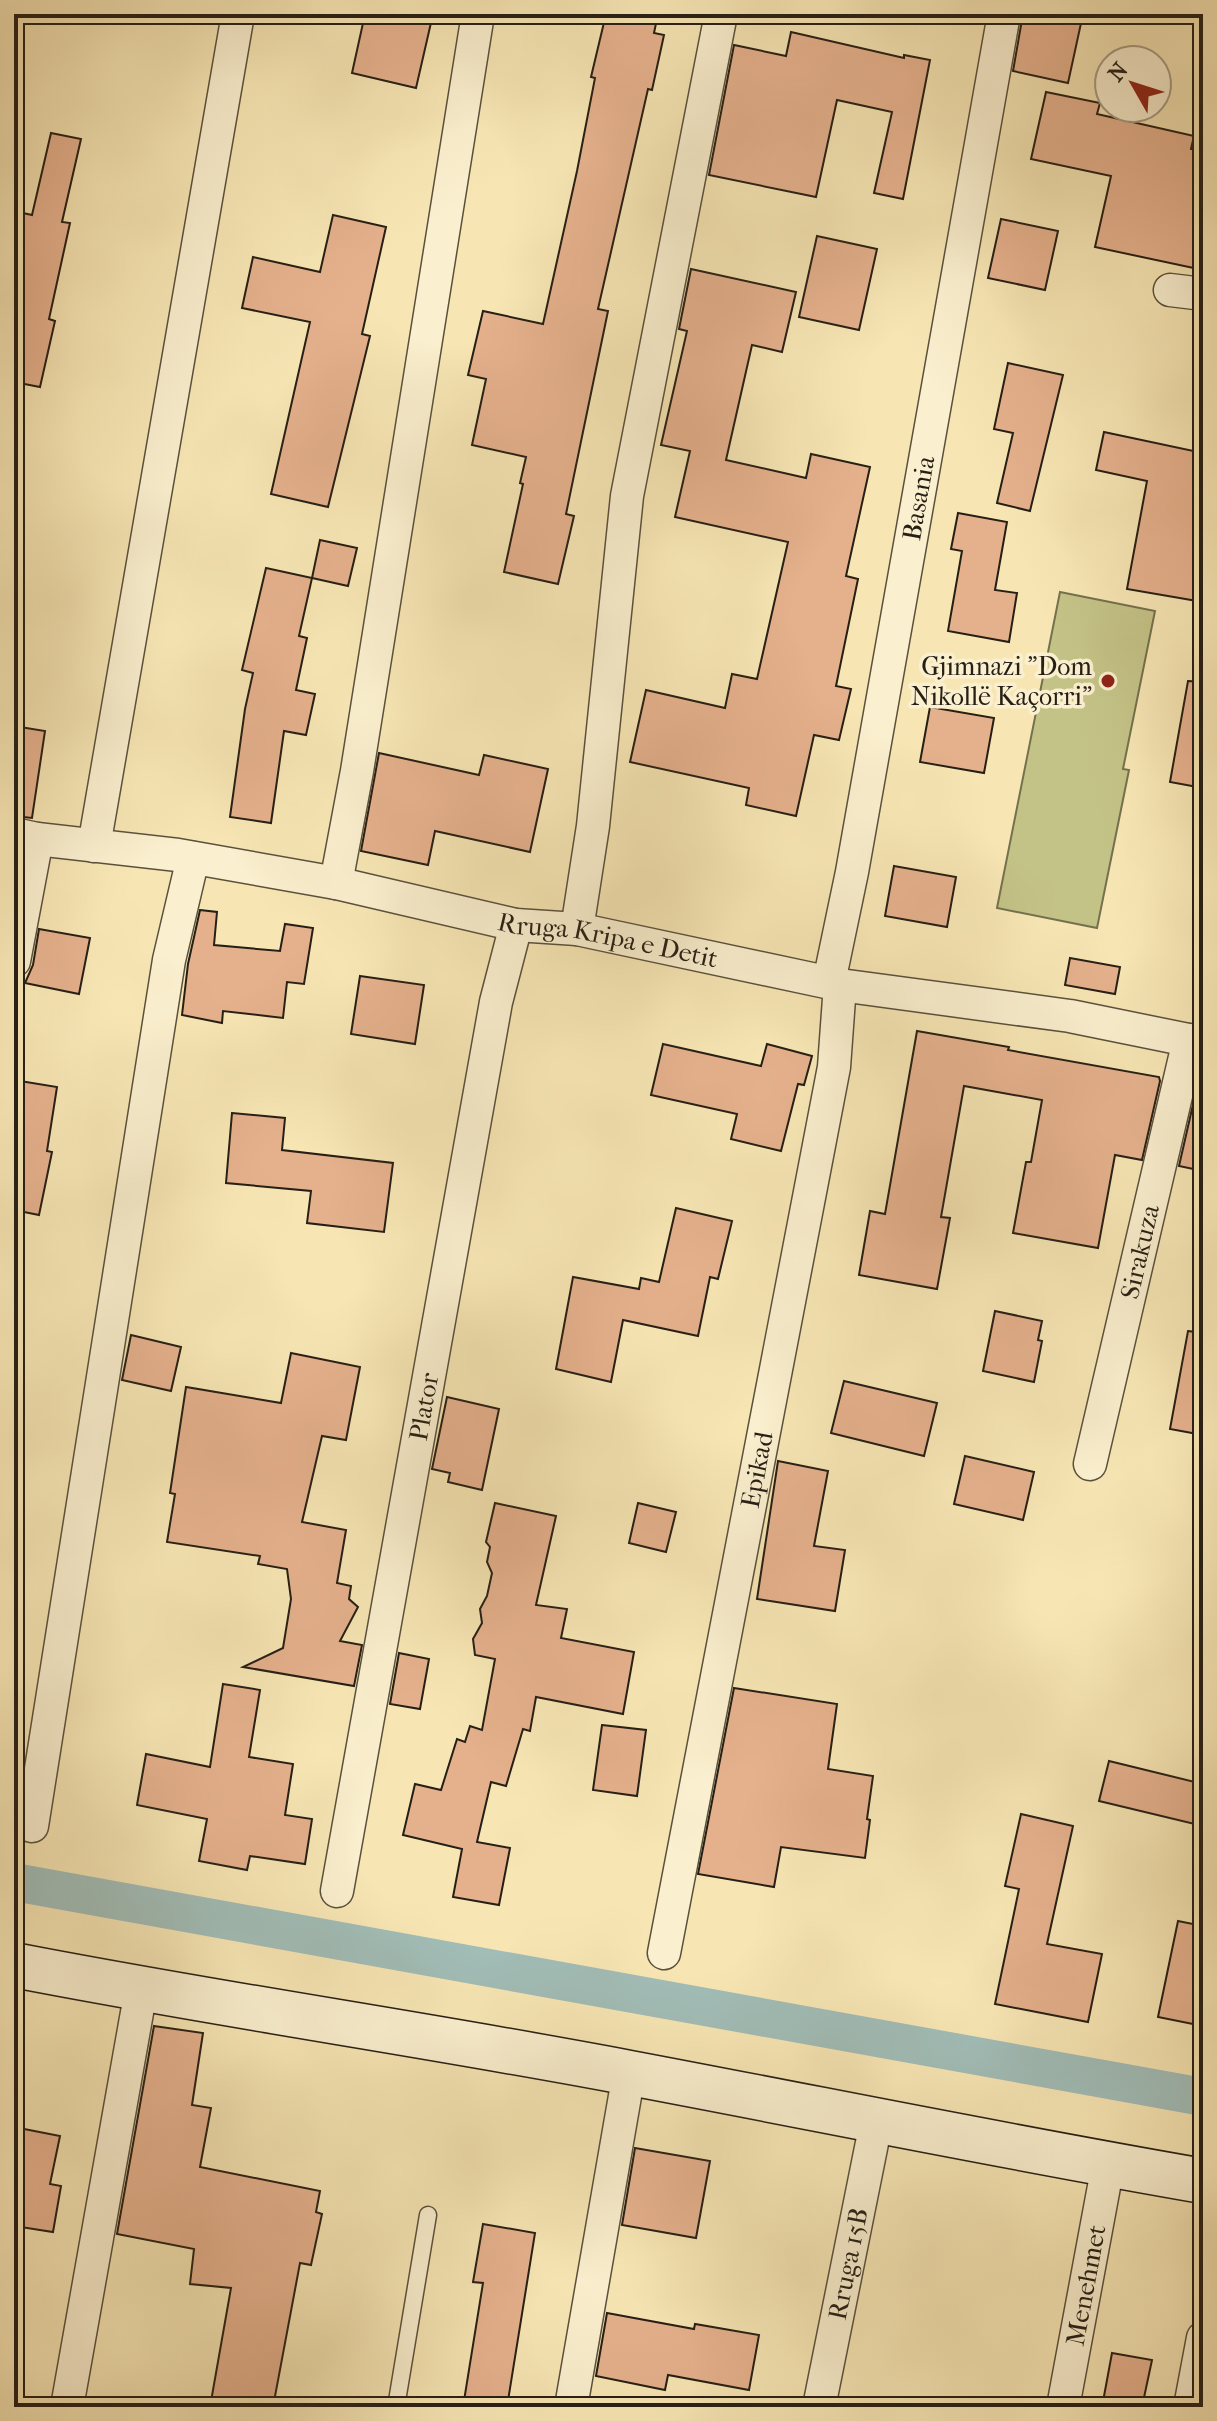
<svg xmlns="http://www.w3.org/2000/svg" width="1217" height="2421" font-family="'IM FELL French Canon',serif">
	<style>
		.green { fill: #c4c387; stroke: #75714e; stroke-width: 2 }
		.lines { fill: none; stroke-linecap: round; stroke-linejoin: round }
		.canal { stroke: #a1bdb7; stroke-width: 38 }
		.building { fill: #e5b18d; stroke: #261f15; stroke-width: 2 }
		.lane-casing { stroke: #5a513d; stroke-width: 19 }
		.street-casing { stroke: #5a513d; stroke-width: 35 }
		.secondary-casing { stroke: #261f15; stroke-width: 47 }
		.lane { stroke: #faefce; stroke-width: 16 }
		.street { stroke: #faefce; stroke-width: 32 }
		.secondary { stroke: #faefce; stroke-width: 44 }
		.poi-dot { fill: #8f2418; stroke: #faefce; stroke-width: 3 }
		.labels { text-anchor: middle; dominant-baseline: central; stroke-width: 7; stroke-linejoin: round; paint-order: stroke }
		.street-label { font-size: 26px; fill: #261f15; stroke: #faefce }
		.poi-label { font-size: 26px; fill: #261f15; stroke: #faefce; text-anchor: end }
	</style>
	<rect width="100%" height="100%" fill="#f7e6b4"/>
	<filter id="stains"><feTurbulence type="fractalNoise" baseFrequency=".0025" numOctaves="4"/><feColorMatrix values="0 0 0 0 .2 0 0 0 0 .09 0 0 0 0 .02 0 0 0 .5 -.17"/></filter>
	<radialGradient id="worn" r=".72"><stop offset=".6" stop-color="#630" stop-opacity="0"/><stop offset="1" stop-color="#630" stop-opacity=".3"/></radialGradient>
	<path class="green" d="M1060,592L1155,611L1123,769L1129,770L1097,928L997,908Z"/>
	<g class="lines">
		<path class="canal" d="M14,1882L1203,2097"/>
	</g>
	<g class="building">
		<path d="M365,14H433L416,88L352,73Z"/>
		<path d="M606,14H658L654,33L664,35L652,90L648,89L598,309L608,311L566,514L574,516L558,584L504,572L523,484L520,483L526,457L472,445L486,379L468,375L483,311L543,324L577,171L595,78L591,77Z"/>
		<path d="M1023,14H1083L1068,83L1013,71Z"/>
		<path d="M791,32L904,58V55L930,60L903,199L874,193L892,112L837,100L816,197L709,175L734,45L786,56Z"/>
		<path d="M1046,92L1100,103L1097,114L1194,136L1191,149L1203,151V270L1095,247L1111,176L1031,159Z"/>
		<path d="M51,133L81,139L62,222L70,223L49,319L55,321L40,387L14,382V211L32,215Z"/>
		<path d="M333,215L386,227L362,334L370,336L328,507L271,494L310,322L242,308L253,257L320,272Z"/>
		<path d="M1001,219L1058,231L1045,290L988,278Z"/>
		<path d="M817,236L877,249L859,330L799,317Z"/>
		<path d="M691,269L796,292L782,352L752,345L726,460L806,478L811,454L870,467L846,576L858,579L836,686L851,689L839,740L814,735L796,816L746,805L749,788L630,762L646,690L725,708L732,674L757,679L788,542L675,517L690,451L661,445L687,331L679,329Z"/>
		<path d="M1008,363L1063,375L1030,511L997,503L1013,433L994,429Z"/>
		<path d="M1104,432L1203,453V602L1127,589L1147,481L1096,470Z"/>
		<path d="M958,513L1007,522L995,590L1017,593L1009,642L948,631L962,551L951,549Z"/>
		<path d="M320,540L357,548L348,586L312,578Z"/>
		<path d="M266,568L312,578L299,636L307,638L296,690L315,694L306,735L284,731L271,823L230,817L245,709L253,673L242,670Z"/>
		<path d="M1188,681L1203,682V788L1170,782Z"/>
		<path d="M930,707L994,718L984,773L920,762Z"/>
		<path d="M14,726L45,731L32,818L14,816Z"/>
		<path d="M379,753L479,775L484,755L548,769L530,852L435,831L428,865L361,851Z"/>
		<path d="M894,866L956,877L947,927L885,916Z"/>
		<path d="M200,910L217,912L214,945L280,951L285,924L313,928L304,984L287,982L283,1018L223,1011L222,1023L182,1015L188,964Z"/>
		<path d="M39,929L90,938L79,994L25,983L33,965Z"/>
		<path d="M1070,958L1120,967L1115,994L1065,985Z"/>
		<path d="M360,976L424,985L415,1044L351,1034Z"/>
		<path d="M917,1031L1009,1047L1008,1050L1159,1077L1160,1081L1142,1160L1115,1155L1098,1248L1013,1233L1026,1162H1031L1042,1100L964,1086L941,1217L950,1218L937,1289L859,1275L870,1211L885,1214Z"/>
		<path d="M663,1044L761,1066L767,1044L812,1056L804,1085L798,1084L781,1151L731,1139L737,1114L651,1095Z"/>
		<path d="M14,1080L57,1087L47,1151L52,1152L39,1215L14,1210Z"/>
		<path d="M1197,1087L1203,1088V1171L1179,1166Z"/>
		<path d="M232,1113L285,1118L282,1150L393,1163L384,1232L307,1223L311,1191L226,1183Z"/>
		<path d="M676,1208L732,1221L718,1279L710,1277L698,1336L623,1320L611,1382L556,1369L573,1277L639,1289L641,1278L659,1282Z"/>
		<path d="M995,1311L1042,1321L1038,1340L1042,1341L1034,1382L983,1371Z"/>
		<path d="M1188,1331L1203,1333V1435L1170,1429Z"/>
		<path d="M131,1335L181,1347L171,1391L122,1380Z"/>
		<path d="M291,1353L360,1367L346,1440L322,1436L302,1522L346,1530L337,1583L351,1586L349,1599L358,1607L340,1641L362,1645L354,1686L243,1667L283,1648L291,1599L287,1569L258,1564L260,1556L167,1542L175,1494L170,1493L186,1387L281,1403Z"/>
		<path d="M844,1381L937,1403L924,1456L831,1433Z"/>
		<path d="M447,1397L499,1409L482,1490L448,1482L450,1473L432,1469Z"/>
		<path d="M965,1456L1034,1472L1023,1520L954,1504Z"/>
		<path d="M778,1461L828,1471L814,1546L845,1550L835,1611L757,1599Z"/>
		<path d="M495,1503L556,1516L536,1605L567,1609L561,1638L634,1652L623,1714L536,1697L530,1731L523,1729L506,1786L491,1782L477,1842L510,1848L499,1905L453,1897L462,1849L403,1835L415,1784L441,1790L457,1739L465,1742L470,1726L482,1730L495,1659L475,1655L473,1639L482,1623L480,1609L487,1596L492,1573L487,1562L490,1547L486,1542Z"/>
		<path d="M638,1503L676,1512L666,1552L629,1543Z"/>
		<path d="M399,1653L429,1659L420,1709L390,1704Z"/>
		<path d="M223,1684L260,1690L249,1757L293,1764L285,1815L312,1819L305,1864L250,1856L247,1870L199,1861L207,1819L137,1805L146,1754L210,1767Z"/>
		<path d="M734,1688L837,1704L828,1769L873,1776L867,1819L870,1820L865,1858L781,1847L774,1887L698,1874Z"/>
		<path d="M602,1725L646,1730L637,1796L593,1790Z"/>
		<path d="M1109,1761L1203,1784V1826L1099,1801Z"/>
		<path d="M1021,1814L1073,1826L1047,1944L1102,1954L1088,2022L995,2004L1019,1889L1005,1886Z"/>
		<path d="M1178,1921L1203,1926V2026L1158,2017Z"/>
		<path d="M154,2026L203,2033L192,2105L211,2108L200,2167L320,2191L316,2212L322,2214L311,2265L300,2263L273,2407H210L231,2288L190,2284L194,2249L117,2234Z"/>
		<path d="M14,2127L60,2136L50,2184L61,2186L53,2232L14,2226Z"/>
		<path d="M635,2148L710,2161L696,2238L622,2225Z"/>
		<path d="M483,2224L535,2233L507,2407H463L483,2283L473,2282Z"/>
		<path d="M607,2313L694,2329L695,2324L759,2335L749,2390L668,2375L665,2390L596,2376Z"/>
		<path d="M1112,2353L1152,2360L1142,2407H1102Z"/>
	</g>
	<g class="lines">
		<defs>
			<path id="lane" d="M396,2407L428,2215"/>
			<g id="street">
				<path d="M1170,290L1203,294"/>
				<path id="s1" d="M14,834L37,839L178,855L336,883L516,925L577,929L840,985L1070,1016L1203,1043"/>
				<path d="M94,846L238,14"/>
				<path d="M336,883L357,771L478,14"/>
				<path d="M577,929L593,826L627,496L721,14"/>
				<path d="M14,961L37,839"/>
				<path id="s2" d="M829,982L852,872L1004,14"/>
				<path id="s3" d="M1090,1464L1189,1040"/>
				<path d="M32,1826L169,960L193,858"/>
				<path id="s4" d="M337,1891L496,1002L516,925"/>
				<path id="s5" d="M664,1953L834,1067L840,985"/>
				<path d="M67,2407L141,1990"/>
				<path d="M571,2407L629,2073"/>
				<path id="s6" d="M819,2407L876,2123"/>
				<path id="s7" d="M1063,2407L1108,2165"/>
				<path d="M1190,2407L1203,2338"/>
			</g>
			<path id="secondary" d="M14,1965C219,2005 425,2034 630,2073C821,2109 1011,2148 1203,2181"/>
		</defs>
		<use href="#lane" class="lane-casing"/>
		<use href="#street" class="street-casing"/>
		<use href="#secondary" class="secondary-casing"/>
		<use href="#lane" class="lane"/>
		<use href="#street" class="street"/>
		<use href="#secondary" class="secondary"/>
	</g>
	<circle class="poi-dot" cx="1108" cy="681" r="8"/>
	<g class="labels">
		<g class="street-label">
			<text stroke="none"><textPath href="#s2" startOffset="492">Basania</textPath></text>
			<text stroke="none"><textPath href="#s1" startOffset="604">Rruga Kripa e Detit</textPath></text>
			<text stroke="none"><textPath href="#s3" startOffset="218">Sirakuza</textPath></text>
			<text stroke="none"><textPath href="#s4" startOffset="492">Plator</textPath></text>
			<text stroke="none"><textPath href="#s5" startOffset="492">Epikad</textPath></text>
			<text stroke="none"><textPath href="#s6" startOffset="146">Rruga 15B</textPath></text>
			<text stroke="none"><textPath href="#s7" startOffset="124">Menehmet</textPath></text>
		</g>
		<g class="poi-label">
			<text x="1092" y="666">Gjimnazi "Dom<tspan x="1092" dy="30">Nikollë Kaçorri"</tspan></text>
		</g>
	</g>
	<rect width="1217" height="2421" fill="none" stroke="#f7e6b4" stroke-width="48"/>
	<rect x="16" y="16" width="1185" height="2389" fill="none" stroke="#261f15" stroke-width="4"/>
	<rect x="24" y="24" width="1169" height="2373" fill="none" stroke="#261f15" stroke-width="2"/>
	<g transform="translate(1133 84) rotate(309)"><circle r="38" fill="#faefce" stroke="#a59c84" stroke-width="2"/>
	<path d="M0-6L14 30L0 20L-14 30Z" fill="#8f2418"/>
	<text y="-12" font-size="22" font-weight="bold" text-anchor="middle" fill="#261f15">N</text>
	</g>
	<rect width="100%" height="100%" filter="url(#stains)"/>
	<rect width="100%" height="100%" fill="url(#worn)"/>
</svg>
